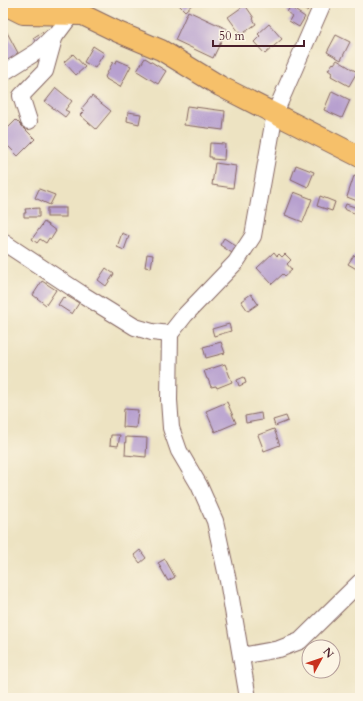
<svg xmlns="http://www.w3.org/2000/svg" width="363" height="701" font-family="Cardo,serif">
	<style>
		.building { fill: #b7a0cf }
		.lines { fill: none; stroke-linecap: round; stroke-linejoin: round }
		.minor-casing { stroke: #836460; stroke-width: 18 }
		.major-casing { stroke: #836460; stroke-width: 22 }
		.minor { stroke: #fff; stroke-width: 16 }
		.major { stroke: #f6c06b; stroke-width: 20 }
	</style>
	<rect width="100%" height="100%" fill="#fcf5e5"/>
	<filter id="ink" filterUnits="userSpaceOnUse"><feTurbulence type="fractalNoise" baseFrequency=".025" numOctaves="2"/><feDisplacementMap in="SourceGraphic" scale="8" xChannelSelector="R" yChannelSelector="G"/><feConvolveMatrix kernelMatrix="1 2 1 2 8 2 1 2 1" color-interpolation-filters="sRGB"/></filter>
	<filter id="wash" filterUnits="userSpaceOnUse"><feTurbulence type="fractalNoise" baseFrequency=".012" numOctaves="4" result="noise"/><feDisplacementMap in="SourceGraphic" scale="16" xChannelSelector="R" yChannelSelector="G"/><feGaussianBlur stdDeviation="0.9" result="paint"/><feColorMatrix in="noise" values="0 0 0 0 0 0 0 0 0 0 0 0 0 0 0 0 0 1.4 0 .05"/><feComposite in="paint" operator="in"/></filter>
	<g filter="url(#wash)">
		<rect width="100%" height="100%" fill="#ede3c2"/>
		<g id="blocks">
			<g class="building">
				<path d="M177,3H194L185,11Z"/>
				<path d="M292,3H311L307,11Z"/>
				<path d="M245,5L254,18L253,19L256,24L241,35L228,17Z"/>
				<path d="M290,7L305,17L299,27L289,21L292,16L287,12Z"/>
				<path d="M188,11L227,29L213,58L175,40Z"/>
				<path d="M269,24L282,39L265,54L254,42L260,36L258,34Z"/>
				<path d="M3,25L18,53L16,54L18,58L3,66Z"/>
				<path d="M42,32L47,39L38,45L33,38Z"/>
				<path d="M336,35L350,42L341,60L327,52Z"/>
				<path d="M93,46L104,53L95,68L84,62Z"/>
				<path d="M73,54L85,67L76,75L64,62Z"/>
				<path d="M145,58L166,71L158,84L137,71Z"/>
				<path d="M117,60L131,66L120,87L106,79V78L105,77L113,62L116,63Z"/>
				<path d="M337,60L357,72L349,86L331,76L332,73L328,70L333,63L334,64Z"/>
				<path d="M56,88L72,101L65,110L69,112L65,117L45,102Z"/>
				<path d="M332,91L350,100L342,118L324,110Z"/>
				<path d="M92,96L111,111L96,129L80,115L84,111L81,109Z"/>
				<path d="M187,106L225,111L223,130L184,125Z"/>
				<path d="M128,112L141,114L139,124L127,121Z"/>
				<path d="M16,120L35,139L18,156L3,141V133Z"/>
				<path d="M210,143L225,144L224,160L212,159V157H209Z"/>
				<path d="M215,163L236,166L233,188L212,185Z"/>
				<path d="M296,165L314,172L308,187L291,179Z"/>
				<path d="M354,176L360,178V202L347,197Z"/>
				<path d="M39,189L55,195L50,205L35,198Z"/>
				<path d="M294,192L312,199L303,222L285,215Z"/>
				<path d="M320,196L335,202L332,211L317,206Z"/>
				<path d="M346,204L360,209L359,215L344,209Z"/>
				<path d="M39,208V217H24V213H26L25,209Z"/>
				<rect x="47" y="208" width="19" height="9"/>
				<path d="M44,222L56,231L51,239L49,238L46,243L40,239L37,243L32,239Z"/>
				<path d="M122,233L129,236L124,250L117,247Z"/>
				<path d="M224,238L236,246L232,253L220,245Z"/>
				<path d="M274,252L277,256L279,254L282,257L285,254L291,260L287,264L292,270L285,276L283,274L272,284L257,268Z"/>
				<path d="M147,254L153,255L151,268L145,267Z"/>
				<path d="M354,255L360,259V271L348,264Z"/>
				<path d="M106,268L114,274L106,286L98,280Z"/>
				<path d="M42,281L56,290L46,305L33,295Z"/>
				<path d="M251,294L258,304L248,311L241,301Z"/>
				<path d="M67,296L79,303L72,314L58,305L63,297L65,298Z"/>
				<path d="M229,324L231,331L214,336L212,329Z"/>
				<path d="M221,342L225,353L206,358L203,347Z"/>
				<path d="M225,364L232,382L217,388L216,386L211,387L208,379H207L204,371Z"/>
				<path d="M244,377L246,383L239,386L237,380Z"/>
				<path d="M227,402L236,423L215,432L206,411Z"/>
				<path d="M124,409L138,410L136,428L123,427Z"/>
				<path d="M261,413L262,420L246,423L245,416Z"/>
				<path d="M286,416L288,421L275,426L273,420Z"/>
				<path d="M274,429L280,445L264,451L258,435Z"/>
				<path d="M111,435H120L118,446L110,445Z"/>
				<path d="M126,437L147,438L146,457L125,455Z"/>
				<path d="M140,550L146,558L140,563L134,555Z"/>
				<path d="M165,559L175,577L168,581L158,563Z"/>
			</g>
		</g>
	</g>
	<g filter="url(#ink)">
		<use href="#blocks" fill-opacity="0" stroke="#836460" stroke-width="1"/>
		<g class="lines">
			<defs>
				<g id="minor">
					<path d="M3,73L38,51L52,37L56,35L71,15L77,3"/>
					<path d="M29,121L21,96L45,71L55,35"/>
					<path d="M3,242L85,296L135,327L152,332L170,334"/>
					<path d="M241,656L279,649L300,641L360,582"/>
					<path d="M248,698L228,581L215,521L199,485L179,451L171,428L169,400L170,334L185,315L236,262L253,236L275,113L323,3"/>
				</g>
				<path id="major" d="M3,4L23,14L83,15L118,32L161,50L220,86L360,157"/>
			</defs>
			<use href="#minor" class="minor-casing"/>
			<use href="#major" class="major-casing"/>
			<use href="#minor" class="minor"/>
			<use href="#major" class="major"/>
		</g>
	</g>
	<rect width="363" height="701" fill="none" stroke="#fcf5e5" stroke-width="16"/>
	<g transform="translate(321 659) rotate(50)"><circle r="19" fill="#fcf5e5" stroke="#b59f9b"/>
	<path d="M0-3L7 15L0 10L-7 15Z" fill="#c8321e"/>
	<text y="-6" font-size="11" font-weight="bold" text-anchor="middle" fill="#4a1f2b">N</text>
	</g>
	<path d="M213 40v6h91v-6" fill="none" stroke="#4a1f2b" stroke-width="2"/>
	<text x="219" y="40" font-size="12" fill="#4a1f2b" stroke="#fcf5e5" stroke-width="3" paint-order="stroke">50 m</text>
</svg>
